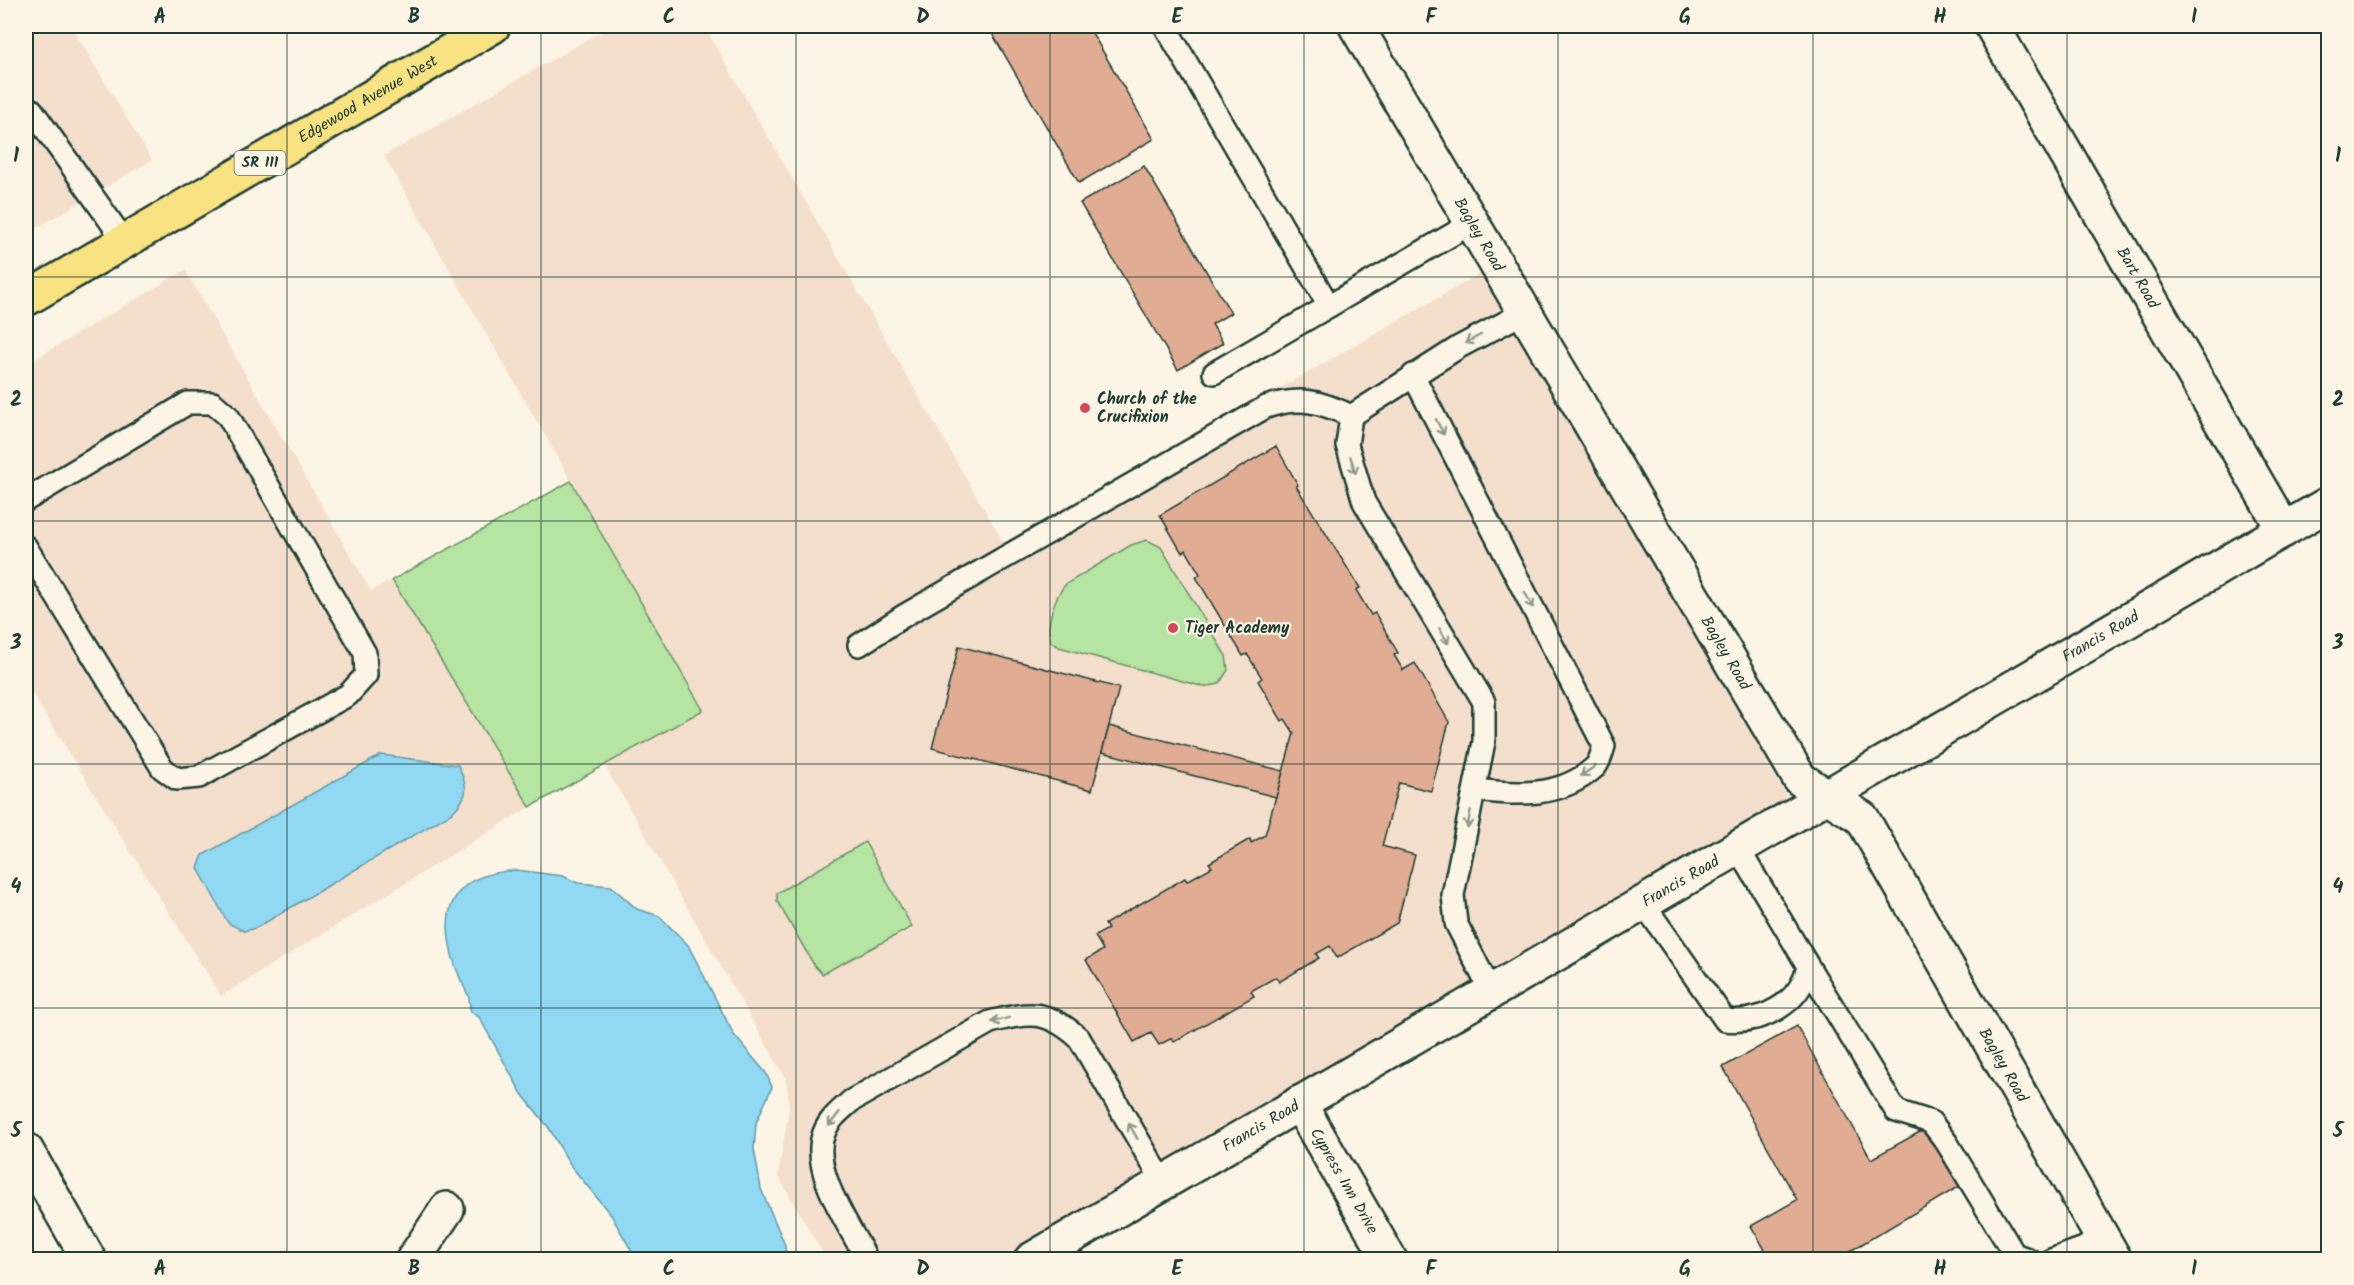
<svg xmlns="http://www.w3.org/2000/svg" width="2354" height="1285" font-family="Kalam,sans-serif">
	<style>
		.built { fill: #f4dfcc }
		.green { fill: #b6e4a2; stroke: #6a906b; stroke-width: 1.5 }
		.water { fill: #91d8f3; stroke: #639aa7; stroke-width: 1.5 }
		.building { fill: #e0ac93; stroke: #1f3d34; stroke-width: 1.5 }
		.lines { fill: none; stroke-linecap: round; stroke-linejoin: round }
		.service-casing { stroke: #1f3d34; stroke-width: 26 }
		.minor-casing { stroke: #1f3d34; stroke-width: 38 }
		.primary-casing { stroke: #1f3d34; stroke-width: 38 }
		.service { stroke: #fcf5e5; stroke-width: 21 }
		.minor { stroke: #fcf5e5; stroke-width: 33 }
		.primary { stroke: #f8e281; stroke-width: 33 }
		.oneway { stroke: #8e998c }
		.grid { fill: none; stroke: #1f3d34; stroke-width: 1.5; stroke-opacity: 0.55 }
		.poi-dot { fill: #d1495b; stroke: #fcf5e5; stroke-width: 2 }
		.labels { text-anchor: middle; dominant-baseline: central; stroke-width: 4.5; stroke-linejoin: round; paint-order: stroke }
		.shield { fill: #fcf5e5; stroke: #617469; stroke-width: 1.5 }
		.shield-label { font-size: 15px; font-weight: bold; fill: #1f3d34 }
		.street-label { font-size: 16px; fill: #1f3d34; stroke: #fcf5e5 }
		.poi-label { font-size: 16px; font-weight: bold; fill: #1f3d34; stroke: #fcf5e5; text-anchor: start }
		.neatline { fill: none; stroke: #1f3d34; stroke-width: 2 }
		.grid-label { font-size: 20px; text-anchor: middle; font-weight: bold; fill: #1f3d34 }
	</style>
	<rect width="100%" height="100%" fill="#fcf5e5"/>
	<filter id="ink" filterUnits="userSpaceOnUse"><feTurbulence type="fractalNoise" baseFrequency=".0167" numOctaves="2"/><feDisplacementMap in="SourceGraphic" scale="12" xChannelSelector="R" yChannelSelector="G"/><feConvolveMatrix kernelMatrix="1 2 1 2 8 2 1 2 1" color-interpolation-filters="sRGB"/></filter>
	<g filter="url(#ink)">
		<g class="built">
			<path d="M26,26H71L152,160L26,234Z"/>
			<path d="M611,26H704L1005,545L1485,271L1788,798L998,1259H826L778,1176L789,1107L786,1079L605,766L703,710L384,156Z"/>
			<path d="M185,270L371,591L392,580L530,807L221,996L26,684V364Z"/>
		</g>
		<g class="green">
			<path d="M571,481L703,710L530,807L392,580Z"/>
			<path d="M1147,540L1161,547L1226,656L1228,670L1219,684L1204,687L1059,647L1051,642C1045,625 1054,597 1066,584L1131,545Z"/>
			<path d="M865,842L912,927L822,974L814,965L777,901V893Z"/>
		</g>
		<g class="water">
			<path d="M381,755L458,765C468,787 470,795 452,813L256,928L244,931L228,923L198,868L203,855Z"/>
			<path d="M516,870L563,876L578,883L611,886L637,909L659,916L688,945L734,1035L766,1073L772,1087L756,1123L754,1149L761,1189L785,1245L786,1259H632L631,1250L611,1215L571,1166L549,1128L522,1094L479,1017L471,1012C469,1007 470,999 468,995C453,967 434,913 464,887C478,874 499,872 516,870Z"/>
		</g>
		<g class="building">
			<path d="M993,26H1088L1154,139L1079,183L989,28Z"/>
			<path d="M1144,166L1231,313L1212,324L1223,343L1178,370L1080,203Z"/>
			<path d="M1276,446L1298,485L1296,486L1360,588L1356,590L1371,615L1375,613L1398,653L1394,655L1403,670L1415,663L1449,722L1431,791L1399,783L1382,846L1415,855L1397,923L1337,958L1330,946L1316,954L1319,958L1279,982L1276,977L1251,991L1254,996L1174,1042L1172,1038L1159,1045L1151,1033L1134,1042L1086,960L1103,950L1095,936L1108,929L1105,924L1185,878L1187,881L1212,867L1209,863L1250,839L1251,843L1265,835L1294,733L1285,719L1282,721L1258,681L1262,678L1247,654L1243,656L1196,577L1200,574L1186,550L1182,553L1160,515Z"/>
			<path d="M959,646L1119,688L1092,790L932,748Z"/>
			<path d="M1109,726L1283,771L1276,797L1102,752Z"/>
			<path d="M1797,1026L1871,1159L1925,1129L1960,1186L1840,1257L1842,1260H1771L1751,1226L1797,1200L1723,1067Z"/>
		</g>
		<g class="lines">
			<defs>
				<g id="service">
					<path d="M1165,26L1329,306"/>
					<path d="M26,114L32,110L125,242"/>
					<path d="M1214,373L1472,223"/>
					<path d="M1413,375L1604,746C1602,752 1600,762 1595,767C1561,798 1517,795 1475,790"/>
					<path d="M26,500L188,403H213L228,416L365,653L366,675L348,695L199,777L177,779L162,768L26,547"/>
					<path d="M859,645L905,615L1266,407C1301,396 1319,401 1351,416"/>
					<path d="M1643,903L1725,1020C1761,1024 1801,1004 1808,966L1738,848"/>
					<path d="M1808,966L1896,1111L1931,1122L1947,1143L2014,1254L2030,1260"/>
					<path d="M1490,990L1456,923L1453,895L1484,742V702L1364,502L1347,445L1351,416L1459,347L1525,312"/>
					<path d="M867,1260C851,1228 809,1170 824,1133C829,1119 840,1111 851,1101L990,1022C1031,1012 1046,1009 1079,1038L1163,1182"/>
					<path d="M2051,1260L2084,1248L2101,1237"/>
				</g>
				<g id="minor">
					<path id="s1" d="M1356,26L1800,779L1862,818L2115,1260"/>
					<path id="s2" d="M1992,26L2284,530"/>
					<path id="s3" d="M1299,1103L1390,1260"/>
					<path d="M26,1150L89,1260"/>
					<path d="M413,1260L447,1209"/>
					<path id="s4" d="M1031,1260L2328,504"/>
				</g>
				<g id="primary">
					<path id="s5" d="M26,299L493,26"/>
				</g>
			</defs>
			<use href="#service" class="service-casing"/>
			<use href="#minor" class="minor-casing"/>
			<use href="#primary" class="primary-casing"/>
			<use href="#service" class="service"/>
			<use href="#minor" class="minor"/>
			<use href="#primary" class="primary"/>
		</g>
		<defs><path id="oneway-shaft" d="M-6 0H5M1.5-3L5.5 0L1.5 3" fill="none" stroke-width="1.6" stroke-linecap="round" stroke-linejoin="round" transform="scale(1.5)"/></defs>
		<g class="oneway">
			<use href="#oneway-shaft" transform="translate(1473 339) rotate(152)"/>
			<use href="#oneway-shaft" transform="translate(1440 427) rotate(63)"/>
			<use href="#oneway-shaft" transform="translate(1353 465) rotate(73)"/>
			<use href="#oneway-shaft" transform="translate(1529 600) rotate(62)"/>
			<use href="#oneway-shaft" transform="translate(1444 636) rotate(59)"/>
			<use href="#oneway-shaft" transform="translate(1588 771) rotate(146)"/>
			<use href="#oneway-shaft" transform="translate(1469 819) rotate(101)"/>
			<use href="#oneway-shaft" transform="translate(1000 1020) rotate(166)"/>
			<use href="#oneway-shaft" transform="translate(834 1119) rotate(128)"/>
			<use href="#oneway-shaft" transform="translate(1133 1131) rotate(-120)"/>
		</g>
	</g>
	<path class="grid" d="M287,26V1260M541,26V1260M796,26V1260M1050,26V1260M1304,26V1260M1558,26V1260M1813,26V1260M2067,26V1260M26,277H2328M26,521H2328M26,764H2328M26,1008H2328"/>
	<g class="poi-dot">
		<circle cx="1085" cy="408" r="6"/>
		<circle cx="1173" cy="628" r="6"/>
	</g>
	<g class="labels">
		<rect class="shield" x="234.5" y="151" width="51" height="24" rx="4.5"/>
		<g class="shield-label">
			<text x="260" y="163">SR 111</text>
		</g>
		<g class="street-label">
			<text stroke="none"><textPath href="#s5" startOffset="396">Edgewood Avenue West</textPath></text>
			<text stroke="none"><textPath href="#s1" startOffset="242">Bagley Road</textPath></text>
			<text stroke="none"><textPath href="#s2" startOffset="291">Bart Road</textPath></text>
			<text stroke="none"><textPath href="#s4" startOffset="1238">Francis Road</textPath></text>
			<text stroke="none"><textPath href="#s1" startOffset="728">Bagley Road</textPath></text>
			<text stroke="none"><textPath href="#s4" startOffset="752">Francis Road</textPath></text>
			<text stroke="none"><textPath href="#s1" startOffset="1232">Bagley Road</textPath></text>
			<text stroke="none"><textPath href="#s4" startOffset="266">Francis Road</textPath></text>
			<text stroke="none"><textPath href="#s3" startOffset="90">Cypress Inn Drive</textPath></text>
		</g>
		<g class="poi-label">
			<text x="1097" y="399">Church of the<tspan x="1097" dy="18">Crucifixion</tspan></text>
			<text x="1185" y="628">Tiger Academy</text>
		</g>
	</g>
	<rect width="2354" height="1285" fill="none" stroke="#fcf5e5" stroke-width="66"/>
	<rect x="33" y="33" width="2288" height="1219" class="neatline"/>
	<g class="grid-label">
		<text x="160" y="23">A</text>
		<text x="414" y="23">B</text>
		<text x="669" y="23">C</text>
		<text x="923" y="23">D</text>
		<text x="1177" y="23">E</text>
		<text x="1431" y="23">F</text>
		<text x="1685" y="23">G</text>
		<text x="1940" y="23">H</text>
		<text x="2194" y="23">I</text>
		<text x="16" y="162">1</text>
		<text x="2338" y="162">1</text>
		<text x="16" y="406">2</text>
		<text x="2338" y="406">2</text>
		<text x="16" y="649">3</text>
		<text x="2338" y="649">3</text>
		<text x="16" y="893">4</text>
		<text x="2338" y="893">4</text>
		<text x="16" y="1137">5</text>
		<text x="2338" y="1137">5</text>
		<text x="160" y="1275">A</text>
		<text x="414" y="1275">B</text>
		<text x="669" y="1275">C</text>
		<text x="923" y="1275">D</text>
		<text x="1177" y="1275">E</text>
		<text x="1431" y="1275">F</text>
		<text x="1685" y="1275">G</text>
		<text x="1940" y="1275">H</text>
		<text x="2194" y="1275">I</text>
	</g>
</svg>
